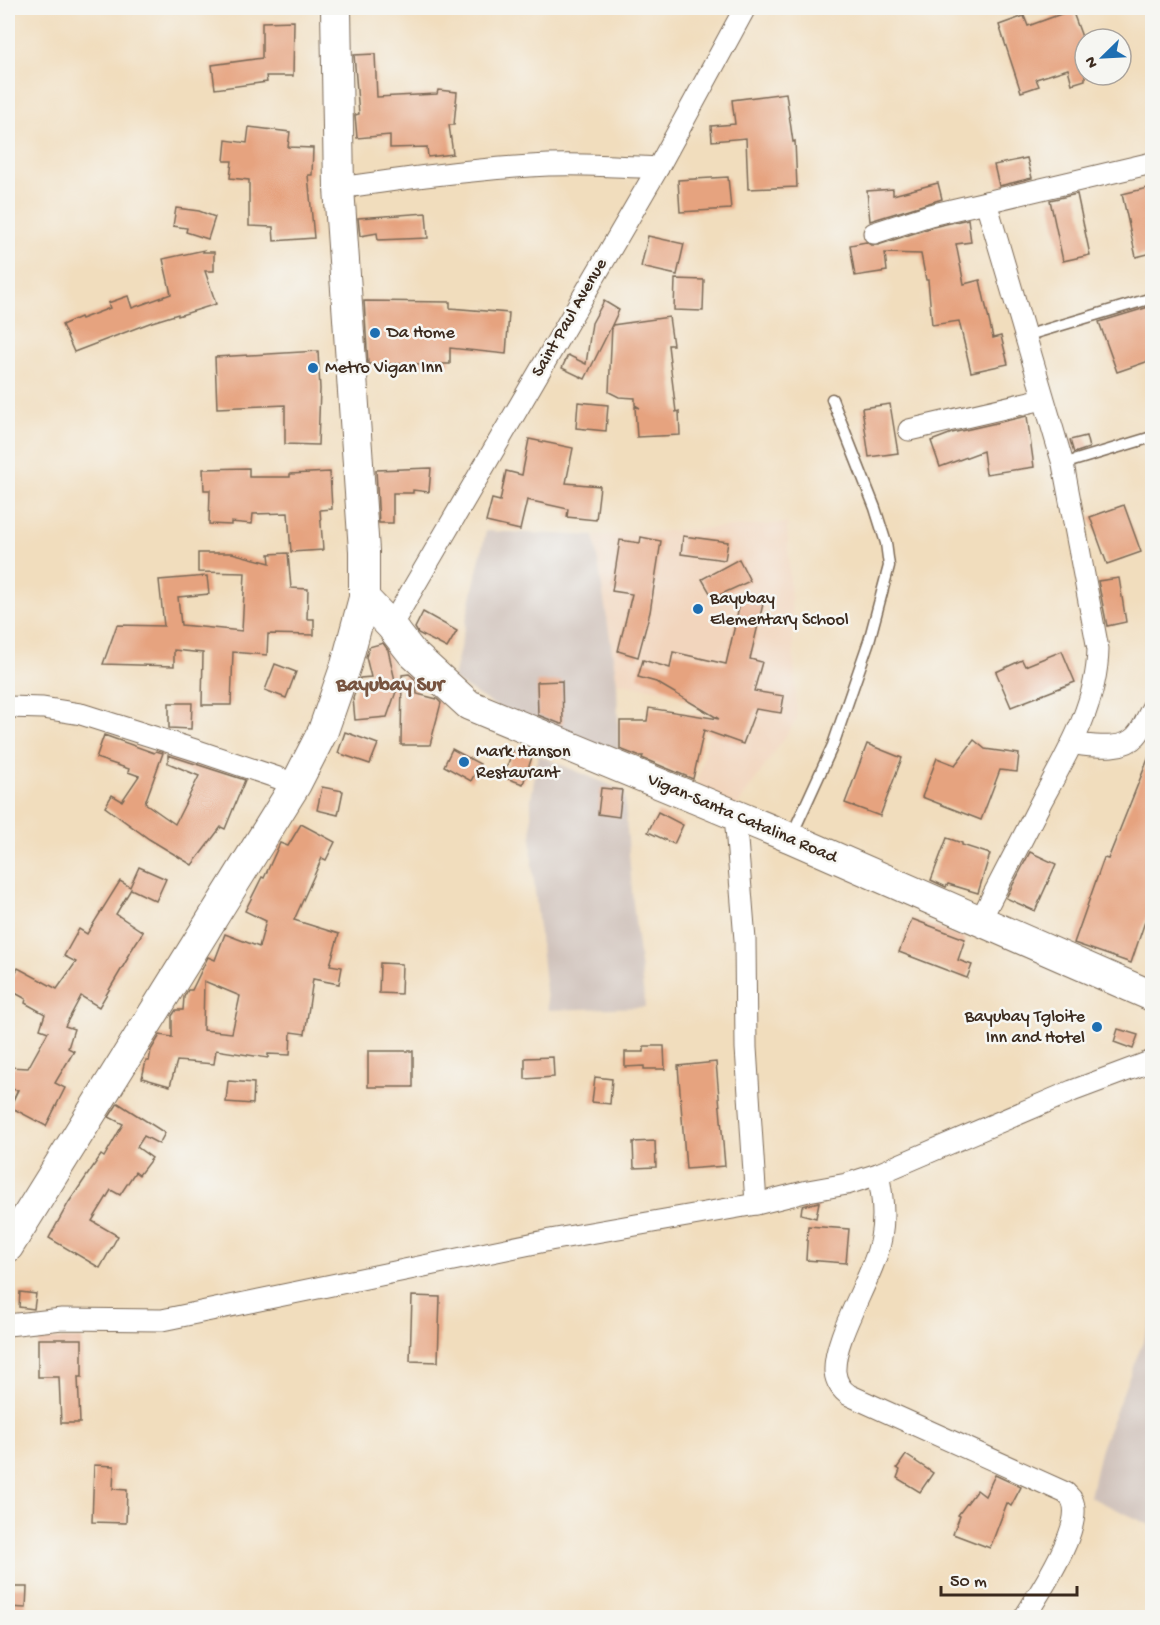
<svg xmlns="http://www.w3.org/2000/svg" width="1160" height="1625" font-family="'Gochi Hand',sans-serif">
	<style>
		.built { fill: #f2d5bd }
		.industrial { fill: #cfc1ba }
		.building { fill: #e6a37f; fill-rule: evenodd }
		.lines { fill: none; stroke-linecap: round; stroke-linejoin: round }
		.service-casing { stroke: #7b6956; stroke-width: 13 }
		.minor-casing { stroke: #7b6956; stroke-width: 23 }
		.secondary-casing { stroke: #7b6956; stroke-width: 32 }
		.service { stroke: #fff; stroke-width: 10 }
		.minor { stroke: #fff; stroke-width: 21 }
		.secondary { stroke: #fff; stroke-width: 30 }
		.poi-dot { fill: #1f6fb2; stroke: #f6f6f2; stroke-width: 2 }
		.labels { text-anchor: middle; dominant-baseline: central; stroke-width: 5; stroke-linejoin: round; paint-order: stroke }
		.street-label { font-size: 18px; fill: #3b2a1e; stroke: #f6f6f2 }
		.poi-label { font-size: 18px; fill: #3b2a1e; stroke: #f6f6f2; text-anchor: start }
		.quarter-label { font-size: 21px; font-weight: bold; fill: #775440; stroke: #f6f6f2 }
	</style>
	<rect width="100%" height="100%" fill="#f6f6f2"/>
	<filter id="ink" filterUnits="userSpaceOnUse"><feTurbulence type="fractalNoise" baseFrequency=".0167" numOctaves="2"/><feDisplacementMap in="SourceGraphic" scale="12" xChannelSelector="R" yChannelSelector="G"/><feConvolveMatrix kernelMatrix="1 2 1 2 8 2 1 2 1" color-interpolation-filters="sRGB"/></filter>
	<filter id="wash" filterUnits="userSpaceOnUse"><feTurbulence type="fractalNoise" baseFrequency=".008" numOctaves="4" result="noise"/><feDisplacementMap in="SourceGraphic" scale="24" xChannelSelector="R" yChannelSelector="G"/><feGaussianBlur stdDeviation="1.35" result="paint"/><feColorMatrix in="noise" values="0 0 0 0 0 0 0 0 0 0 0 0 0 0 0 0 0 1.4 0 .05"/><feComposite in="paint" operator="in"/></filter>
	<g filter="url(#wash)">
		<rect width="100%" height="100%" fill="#f1ddbd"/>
		<path class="built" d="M787,523L797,719L736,808L695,793L716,700L617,682L594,536Z"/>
		<g class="industrial">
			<path d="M486,531L594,536L617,682L619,761L509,715L453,679Z"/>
			<path d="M538,755L624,791L633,903L645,1007L548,1010L532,864L531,800Z"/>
			<path d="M1152,1319V1526L1090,1497L1100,1451Z"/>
		</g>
		<g id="blocks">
			<g class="building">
				<path d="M1072,10L1085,45V80L1072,84L1068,69L1036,79L1039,86L1021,92L999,25L1024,16L1028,26Z"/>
				<path d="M294,21L293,76H266L267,82L215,89L212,65L262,58V22Z"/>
				<path d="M375,54L377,97L437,94L438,90L457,92L454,125H449L453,154L428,157L427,147L390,148V135L357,138L355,115L359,114L354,55Z"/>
				<path d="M786,93L793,142L795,141L797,187L748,189L746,138L712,141L711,126L735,124L732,100Z"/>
				<path d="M249,127L290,132L288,147L313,148L312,175H308L314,238L274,241L273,227L249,226V180L230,178L232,161H224L226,140L247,143Z"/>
				<path d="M1027,158L1032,178L999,186L994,165Z"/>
				<path d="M728,177L731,209L680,212L678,180Z"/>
				<path d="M938,183L942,199L870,221L867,191L893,189V195Z"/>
				<path d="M1152,187V253L1136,257L1122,194Z"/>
				<path d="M1077,194L1090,255L1063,261L1050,200Z"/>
				<path d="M176,208L199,211L215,217L208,239L186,232L187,228L173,226Z"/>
				<path d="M426,213L428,238L378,240L377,233L360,236L358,218Z"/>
				<path d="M968,219L971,242L956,244L964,284L980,280L993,338L1001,336L1008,364L971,372L959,321L932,325L928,280H926L921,254L885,253L887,271L855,276L850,245L866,242L871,245H878L933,227Z"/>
				<path d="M648,236L684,244L677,275L641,267Z"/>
				<path d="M204,250L203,252H214V271H205L216,304L178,316V314L152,322L74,352L62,325L80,317L81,319L110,308L108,303L128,296L132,308L171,294L163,259Z"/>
				<path d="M675,279L704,280L703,311L674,310Z"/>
				<path d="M364,301L450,302V308L509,313L506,354L450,348V364H368Z"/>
				<path d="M604,301L619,310L612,325L669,317L673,345H668L676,412L679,411L680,435L637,437L635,407L640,408L635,405V398L619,397L609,392L612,325L585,379L562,368L568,355L586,364L592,323Z"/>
				<path d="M1152,306V360L1117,372L1099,322Z"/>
				<path d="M318,351L320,389L318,445L285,444V405L217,408L215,357Z"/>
				<path d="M578,402L608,405L606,431L576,428Z"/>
				<path d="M890,404L898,453L869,457L862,408Z"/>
				<path d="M1027,416L1034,467L986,474L983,451L940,467L931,441L952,433Z"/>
				<path d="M1086,436L1089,448L1074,453L1070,440Z"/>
				<path d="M529,439L573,448L566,483L600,486L596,520L567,517L568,509L527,500L520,530L486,522L492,499L500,501L506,471L522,475Z"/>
				<path d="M249,468V477H290V474L330,472L332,509L320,510L323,550L291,552L288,513L253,514L252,524L231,522V525L209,524L210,490H204L203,469Z"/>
				<path d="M431,468L429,492L413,490V493H393V523H379L376,470Z"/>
				<path d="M1124,505L1141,552L1107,564L1090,517Z"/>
				<path d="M683,536L728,542L725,560L681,554Z"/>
				<path d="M641,537L661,541L650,612L638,657L618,651L632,594L612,591L620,540L640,543Z"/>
				<path d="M198,553H232L270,563L269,554L288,553L291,588L308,589L307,619H314V635L268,634L267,655L233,652L231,705H202L203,653L174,650V666L103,664L117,625L164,626L159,580L207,576L209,594L178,597L181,625L242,631L245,573L198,572Z"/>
				<path d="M739,559L750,581L713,598L702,579Z"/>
				<path d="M1119,578L1126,622L1107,626L1098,581Z"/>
				<path d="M741,599L763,604L750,659L762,662L754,691L784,696L781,713L756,709L743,744L704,730L693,779L642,758L643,756H638L620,749V721H647L649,708L719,719L656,682L638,677L643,660L670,668L673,652L726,664Z"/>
				<path d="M423,612L457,631L447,648L418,633L415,628Z"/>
				<path d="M383,643L388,650L397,689L387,717L355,720L353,698L360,678L371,677L366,657L369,647Z"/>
				<path d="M1062,651L1075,682L1011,707L996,672L1022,660L1025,666Z"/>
				<path d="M275,664L296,672L286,698L265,690Z"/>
				<path d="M409,674L416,680L417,694L437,699L441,703L430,745H401L402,675Z"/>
				<path d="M562,681L563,724H561L538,715L537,682Z"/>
				<path d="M169,703H192L191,729L169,728Z"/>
				<path d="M345,732L378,744L370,764L338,753Z"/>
				<path d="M104,735L154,753L156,751L163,753L145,803L175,824L199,776L168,763V755L245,780L225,829L221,827L192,865L149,839L105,807L112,795L122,801L139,776L128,772L129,769L96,758Z"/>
				<path d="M974,740L985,749L1019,754L1017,772L1000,770L981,820L922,797L937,758L955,765Z"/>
				<path d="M867,744L902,758L880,816L845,803Z"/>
				<path d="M452,749L480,764L471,781L444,766Z"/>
				<path d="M1152,749V901L1131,963L1074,943L1104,858L1108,859Z"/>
				<path d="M513,750L532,757L523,784L503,777Z"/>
				<path d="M322,787L343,791L338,815L317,810Z"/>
				<path d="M601,788L622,790L619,817L598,814Z"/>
				<path d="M658,812L683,825L674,844L648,832Z"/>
				<path d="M301,824L335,842L326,860L322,858L294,920L339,934L330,965L342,967L339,984L313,979L305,1034L291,1032L290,1055L268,1054V1058L216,1050L214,1064L177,1061L170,1086L142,1078L146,1061H149L151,1050L160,1035L172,1037V1016L176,1010H183L184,997L188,990H192L208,957L215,960L225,934L259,947L266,921L245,911L262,877L264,878L280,843L288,846ZM204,981L240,996L232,1033L203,1030Z"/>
				<path d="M947,838L962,843V845L990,854L978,893L948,884L946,887L931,880Z"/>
				<path d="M1030,852L1056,864L1035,911L1006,898Z"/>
				<path d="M139,867L166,879L156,901L131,889L116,914L143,932L127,957L128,958L99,1007L81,996L65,1026L74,1029L68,1048L74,1051L55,1083L65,1088L46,1126L10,1107L18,1090L8,1089V1067L28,1068L48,1032L40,1029L45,1014L25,1003L26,999L8,989V985L18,968L57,989L76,962L64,956L79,929L87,934L120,881L130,887Z"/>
				<path d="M912,919L965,939L958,960L972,965L967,978L899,952Z"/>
				<path d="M380,963L402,964L401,994L379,993Z"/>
				<path d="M1118,1029L1138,1035L1133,1049L1114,1042Z"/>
				<path d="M644,1046H664L665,1069H644V1066L625,1067V1052H644Z"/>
				<rect x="368" y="1051" width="45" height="36"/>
				<path d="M553,1057L554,1077L525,1079V1058Z"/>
				<path d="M716,1062L725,1166L686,1169L678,1066Z"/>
				<path d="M595,1077L612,1079L610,1104L592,1102Z"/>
				<path d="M228,1081L254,1083L253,1104L226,1102Z"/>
				<path d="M118,1103L165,1133L159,1144L144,1136L137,1147L152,1158L139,1175L135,1172L120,1195L111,1190L92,1221L118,1236L100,1268L49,1238L69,1202L101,1155L104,1157L123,1124L109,1117Z"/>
				<path d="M655,1141L656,1167L634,1168L633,1142Z"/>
				<path d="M819,1202L816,1218L801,1214L802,1206Z"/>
				<path d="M808,1226L849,1229L846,1263L806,1260Z"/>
				<path d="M20,1292L36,1294L34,1309L19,1307Z"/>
				<path d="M412,1296L440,1297L438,1362L410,1361Z"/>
				<path d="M38,1339H82V1377H78L80,1423H61L59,1377H38Z"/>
				<path d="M906,1455L933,1473L920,1492L897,1478L900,1470L897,1468Z"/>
				<path d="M94,1465L114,1466L113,1489L127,1490L126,1523L92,1522Z"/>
				<path d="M995,1475L1021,1487L1011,1506L1007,1503L990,1548L953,1534L960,1516L958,1515L977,1490L985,1496Z"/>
				<path d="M8,1587H27L26,1608L8,1607Z"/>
			</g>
		</g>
	</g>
	<g filter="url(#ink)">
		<use href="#blocks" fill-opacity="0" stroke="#7b6956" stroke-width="1.5"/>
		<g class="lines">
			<defs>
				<g id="service">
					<path d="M1025,336L1152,298"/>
					<path d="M1063,464L1152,437"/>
					<path d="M791,837L833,745L869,641L889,566L886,543L875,508L832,399"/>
				</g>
				<g id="minor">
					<path d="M339,188C402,179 466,170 530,166C572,163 615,166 658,168"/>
					<path d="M874,233L930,215L986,202"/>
					<path d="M909,430L1043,399"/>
					<path d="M391,626L658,168L745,8"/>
					<path d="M8,707L43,708L81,714L195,750L296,784"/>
					<path d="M1072,744C1090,745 1122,752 1136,736C1143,729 1147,717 1152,708"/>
					<path d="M735,815L745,940L746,1048L756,1204"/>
					<path d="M980,921C1000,881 1021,842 1041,802C1067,754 1097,705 1098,649L1063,464L986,202L1152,163"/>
					<path d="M878,1174C883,1196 885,1216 881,1238C874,1278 833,1335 835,1372C836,1381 841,1390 849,1395L1066,1493C1068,1496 1071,1497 1072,1500C1085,1526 1038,1595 1024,1618"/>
					<path d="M8,1325L62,1319L162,1320L550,1240L756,1204L808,1191L847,1184L878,1174L1072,1091L1152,1061"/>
				</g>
				<g id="secondary">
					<path d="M364,598L391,626L412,653L469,705L791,838L1152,996"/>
					<path d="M8,1247L296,784L323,731L346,665L364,598V551L339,188L336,8"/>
				</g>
			</defs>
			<use href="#service" class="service-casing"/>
			<use href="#minor" class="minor-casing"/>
			<use href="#secondary" class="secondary-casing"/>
			<use href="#service" class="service"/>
			<use href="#minor" class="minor"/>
			<use href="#secondary" class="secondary"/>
		</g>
	</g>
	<g class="poi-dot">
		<circle cx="375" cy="333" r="6"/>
		<circle cx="313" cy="368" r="6"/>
		<circle cx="698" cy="609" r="6"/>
		<circle cx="464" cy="762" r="6"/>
		<circle cx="1097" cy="1027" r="6"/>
	</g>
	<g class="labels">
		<g class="street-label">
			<text transform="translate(570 318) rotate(-60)">Saint Paul Avenue</text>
			<text transform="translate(742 819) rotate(23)">Vigan-Santa Catalina Road</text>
		</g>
		<g class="poi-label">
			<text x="387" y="333">Da Home</text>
			<text x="325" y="368">Metro Vigan Inn</text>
			<text x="710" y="599">Bayubay<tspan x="710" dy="21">Elementary School</tspan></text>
			<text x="476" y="752">Mark Hanson<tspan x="476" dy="21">Restaurant</tspan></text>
			<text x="1085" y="1017" text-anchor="end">Bayubay Tgloite<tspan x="1085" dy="21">Inn and Hotel</tspan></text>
		</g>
		<g class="quarter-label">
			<text x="390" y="686">Bayubay Sur</text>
		</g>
	</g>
	<rect width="1160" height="1625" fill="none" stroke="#f6f6f2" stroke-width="30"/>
	<g transform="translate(1103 57) rotate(246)"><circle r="28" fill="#f6f6f2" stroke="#aba49d" stroke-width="1.5"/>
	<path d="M0-4.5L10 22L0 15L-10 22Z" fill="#1f6fb2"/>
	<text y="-9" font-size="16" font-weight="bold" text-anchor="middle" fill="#3b2a1e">N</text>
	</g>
	<path d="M941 1586v9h136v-9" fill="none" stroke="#3b2a1e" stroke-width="3"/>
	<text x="950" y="1586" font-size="18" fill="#3b2a1e" stroke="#f6f6f2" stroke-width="4.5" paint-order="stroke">50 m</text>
</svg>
